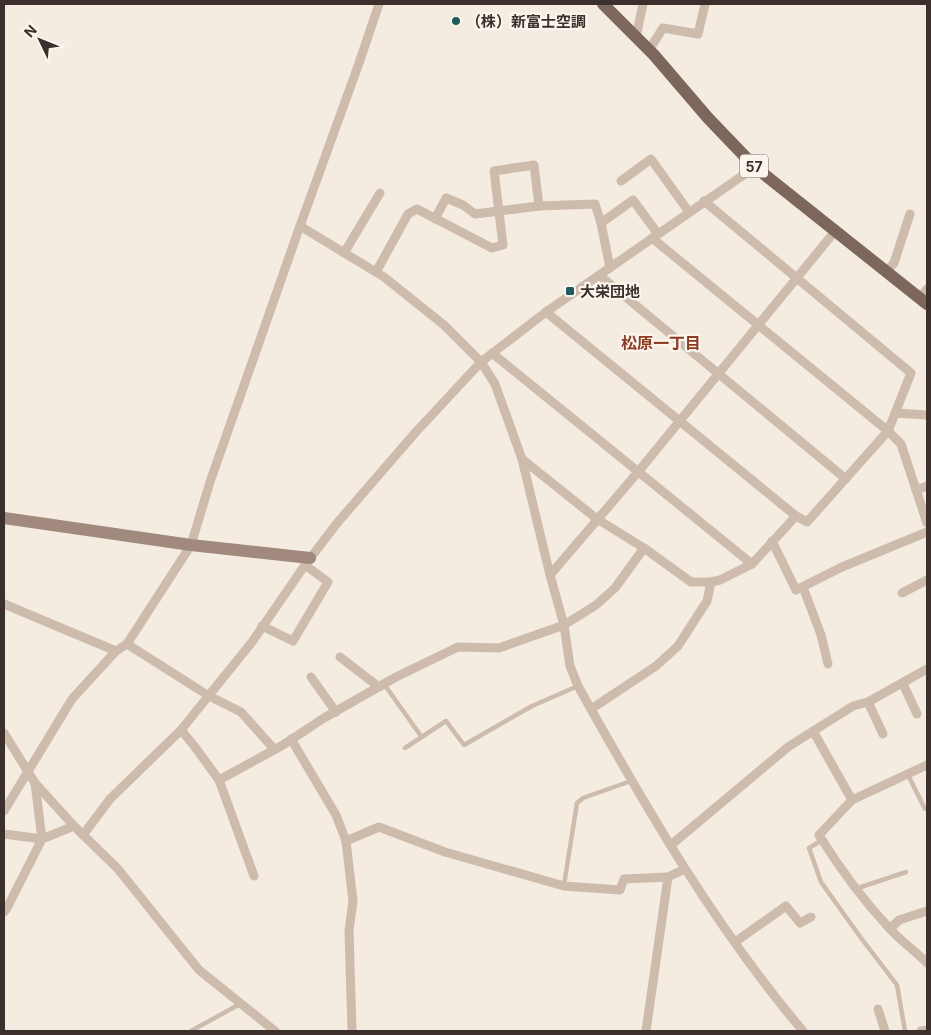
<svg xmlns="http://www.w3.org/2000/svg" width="931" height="1035" font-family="Inter,'Noto Sans JP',sans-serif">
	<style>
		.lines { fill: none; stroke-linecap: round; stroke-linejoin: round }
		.lane { stroke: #cdbbac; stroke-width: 4.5 }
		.street { stroke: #cdbbac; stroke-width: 9 }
		.secondary { stroke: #a18a7d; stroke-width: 12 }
		.primary { stroke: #7d675c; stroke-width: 12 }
		.poi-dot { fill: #1f5a5e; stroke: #fbf5ee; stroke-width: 2 }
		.labels { text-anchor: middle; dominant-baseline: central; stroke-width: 4.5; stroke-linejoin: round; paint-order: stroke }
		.shield { fill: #fbf5ee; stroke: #756b66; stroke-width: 1 }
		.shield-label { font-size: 14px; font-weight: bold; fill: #3b302b }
		.poi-label { font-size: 15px; font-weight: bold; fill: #3b302b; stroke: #fbf5ee; text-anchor: start }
		.neighbourhood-label { font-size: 16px; font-weight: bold; fill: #8c3b22; stroke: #fbf5ee }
	</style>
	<rect width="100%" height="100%" fill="#f4ebe1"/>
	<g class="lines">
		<g class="lane">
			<path d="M384,684L421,736"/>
			<path d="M405,748L446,721L464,745L532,706L578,686"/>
			<path d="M908,775L925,809"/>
			<path d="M822,840L809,848L821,882L861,938L897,985L905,1031"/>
			<path d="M564,885L577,803L583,798L631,781"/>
			<path d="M857,891L861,887L906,872"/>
			<path d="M191,1031L240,1004"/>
		</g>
		<g class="street">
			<path d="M636,37L643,4"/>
			<path d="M649,50L663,28L698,34L705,4"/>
			<path d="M621,181L651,159L689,212"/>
			<path d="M435,219L446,198L463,205L475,214L539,206L595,204L601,223L610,268"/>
			<path d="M601,223L633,200L658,234"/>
			<path d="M300,226L384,277L444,325L481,362L495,384L522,459L550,575L564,625L570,666L578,686C645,806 714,926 803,1031"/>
			<path d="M652,238L888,431L901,444L927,523"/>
			<path d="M344,253L380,193"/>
			<path d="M887,271L894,263L910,214"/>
			<path d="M376,272L408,214L417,209L492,248L503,245L494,171L534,165L539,206"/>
			<path d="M599,275L846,479"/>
			<path d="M920,298L927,289"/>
			<path d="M546,312L796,516"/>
			<path d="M492,353L752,564"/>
			<path d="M895,413L927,415"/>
			<path d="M522,459L597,519L644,548L691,582H711L720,580L752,564L796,516L807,522L888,431L911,373L704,201"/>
			<path d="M916,490L927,486"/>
			<path d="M772,541L796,590L842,567L927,532"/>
			<path d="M550,575L638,472L836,230"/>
			<path d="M803,587L821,635L828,664"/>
			<path d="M902,593L927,580"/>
			<path d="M4,604L116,651"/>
			<path d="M262,626L293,641L328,582L305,565"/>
			<path d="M127,644L209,696L241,712L274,749"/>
			<path d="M340,657L379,687"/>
			<path d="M311,677L336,712"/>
			<path d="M903,684L917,714"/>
			<path d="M868,702L927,669"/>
			<path d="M591,709L656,666L678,646L707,601L711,582"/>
			<path d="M181,730L195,747L219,780L254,876"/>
			<path d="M813,731L852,800"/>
			<path d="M4,733L35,783L74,826L118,869L199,970L275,1031"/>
			<path d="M291,739L336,815L346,841L353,901L349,931L352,1031"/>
			<path d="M927,765L852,800L819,835C840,869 863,900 890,929C901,941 915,951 927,963"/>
			<path d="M219,780L283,745L324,718L396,677L458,647L499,648L564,625L596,605L615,588L644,548"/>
			<path d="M4,811L72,699L116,651L127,644L191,545L210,482L300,226L358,66L379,4"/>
			<path d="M4,834L42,839L74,826"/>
			<path d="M83,835L110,799L181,730L252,642L305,565L338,522L415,433L481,362L546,312L755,167"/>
			<path d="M346,841L379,827L445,852L564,886L620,890L624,879L668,877"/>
			<path d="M671,845L788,747L853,706L868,702L883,734"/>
			<path d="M4,912L7,908L42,839L35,783"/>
			<path d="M890,929L899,920L927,911"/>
			<path d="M735,942L786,906L800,923L811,917"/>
			<path d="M878,1009L885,1031"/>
			<path d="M646,1031L668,877L685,869"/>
			<path d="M921,1031L927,1030"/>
		</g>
		<path class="secondary" d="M4,518L191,545L310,558"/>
		<path class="primary" d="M603,4L654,55L708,118L755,167L927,304"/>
	</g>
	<g class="poi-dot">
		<circle cx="456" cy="21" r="5"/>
		<rect x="565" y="286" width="10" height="10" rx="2.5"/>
	</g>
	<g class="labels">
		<rect class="shield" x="740" y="154.5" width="28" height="23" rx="4"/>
		<g class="shield-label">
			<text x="754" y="166">57</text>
		</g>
		<g class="poi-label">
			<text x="466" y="21">（株）新富士空調</text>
			<text x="580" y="291">大栄団地</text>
		</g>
		<g class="neighbourhood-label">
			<text x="661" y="343">松原一丁目</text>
		</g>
	</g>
	<rect width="931" height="1035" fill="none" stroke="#3b302b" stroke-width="10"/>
	<g transform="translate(40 40) rotate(313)" stroke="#fbf5ee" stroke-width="4" paint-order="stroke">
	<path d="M0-4L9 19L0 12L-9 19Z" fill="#3b302b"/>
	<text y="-8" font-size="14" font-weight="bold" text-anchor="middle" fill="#3b302b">N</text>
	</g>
</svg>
